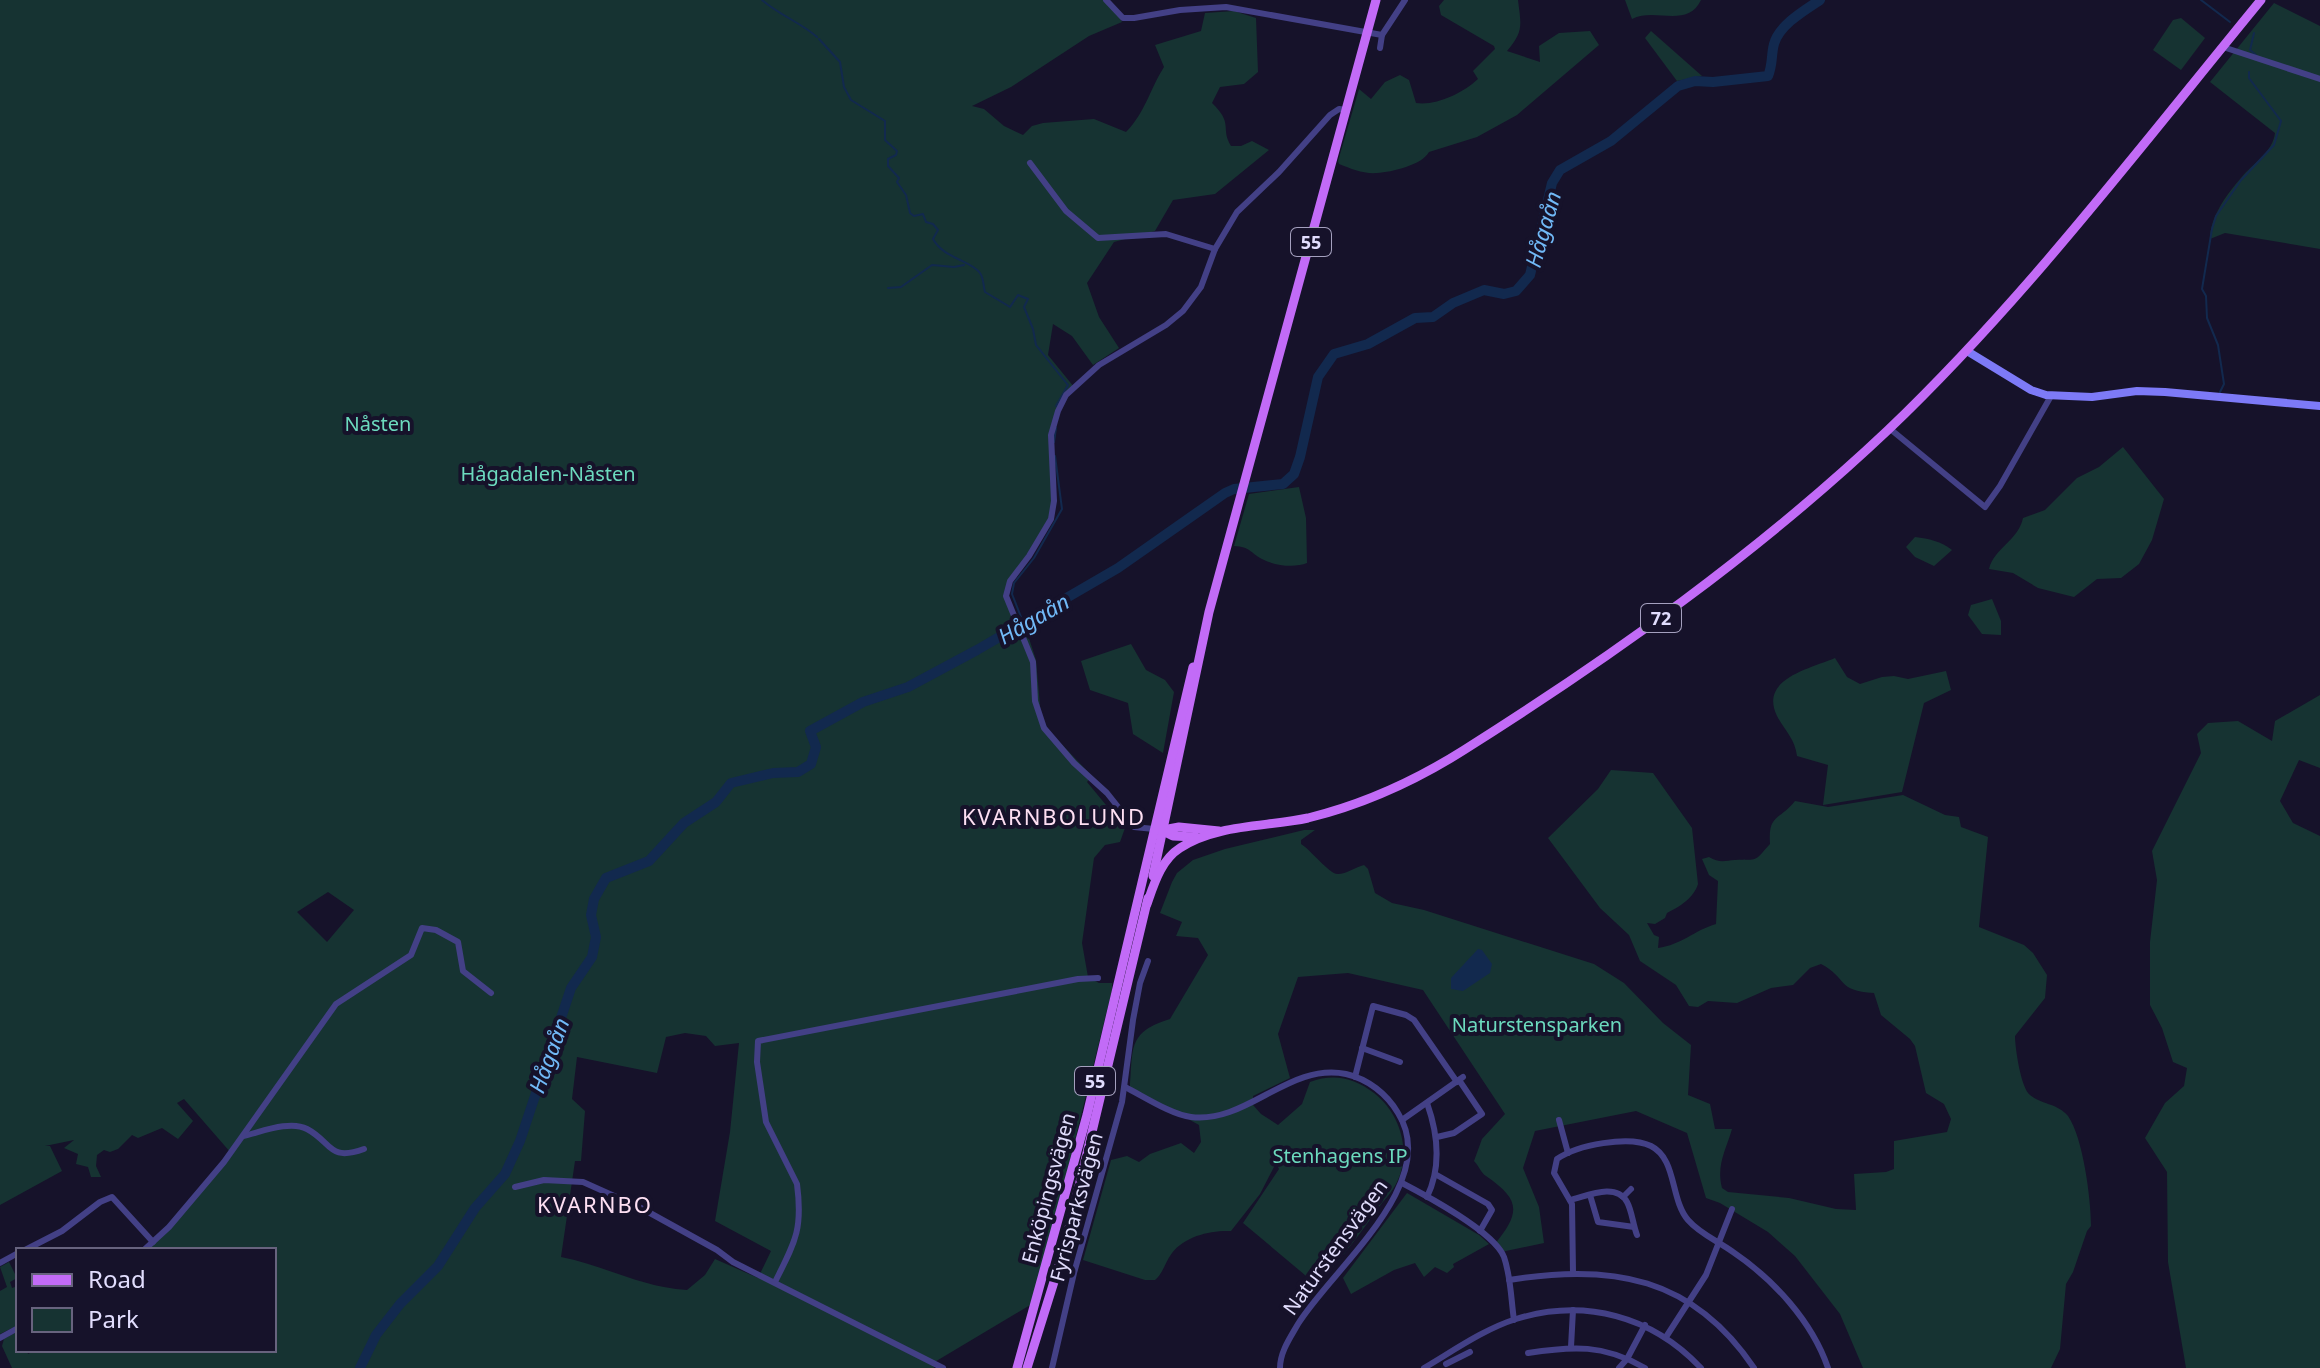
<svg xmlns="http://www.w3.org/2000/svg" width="2320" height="1368" font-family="'Noto Sans',sans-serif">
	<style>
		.green { fill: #163332; fill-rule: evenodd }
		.water { fill: #12294e }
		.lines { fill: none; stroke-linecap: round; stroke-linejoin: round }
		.stream { stroke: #12294e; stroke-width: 2 }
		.river { stroke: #12294e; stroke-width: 10 }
		.street { stroke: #434086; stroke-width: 6 }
		.secondary { stroke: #7d7af7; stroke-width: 8 }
		.primary { stroke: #c26bf7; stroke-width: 9 }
		.labels { text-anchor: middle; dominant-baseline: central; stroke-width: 8; stroke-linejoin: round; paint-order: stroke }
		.shield { fill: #16122a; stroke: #a4a0be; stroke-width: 2 }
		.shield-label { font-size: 18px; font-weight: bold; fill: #e1ddfd }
		.park-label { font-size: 20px; fill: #6cdabe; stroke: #16122a }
		.street-label { font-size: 20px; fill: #e1ddfd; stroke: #16122a }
		.water-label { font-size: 22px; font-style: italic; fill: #71b9f7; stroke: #16122a }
		.neighbourhood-label { font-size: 22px; letter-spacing: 2px; fill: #fddff2; stroke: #16122a }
	</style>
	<rect width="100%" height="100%" fill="#16122a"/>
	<g class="green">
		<path d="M0,0H1109L1122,22L1089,36L1011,87L972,106L984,109L1004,126L1023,135L1032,126L1043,123L1094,119L1126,132C1145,113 1150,89 1164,67L1155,45L1201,31L1205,13L1234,11L1256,18L1258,72L1244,84L1220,87L1212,103C1234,124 1220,128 1231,146H1241L1252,141L1269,150L1215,194L1173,200L1155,231L1114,242L1087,283L1099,317L1119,348L1093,365L1072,336L1053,324L1048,355L1074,387L1061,404L1053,430L1054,509L1012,580L1007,597L1024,628L1026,629L1036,660L1041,717L1050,732L1092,776L1087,782L1125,828L1120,842L1105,845L1094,858L1082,943L1088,977L1099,983H1112V990L1051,1237L1032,1304L933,1363L934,1368H12L2,1346L4,1339L18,1331V1350H27L28,1354L36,1350H274V1250H141L157,1238L231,1153L184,1099L177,1103L193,1121L178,1139L162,1128L138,1138L132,1135L118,1149L110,1152L104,1150L97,1155L96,1166L101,1177H91L88,1167L76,1164L78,1154L64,1148L74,1140L45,1146H50L62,1171L0,1205ZM328,892L354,910L327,942L297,912ZM685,1033L706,1036L715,1046L739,1043L730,1132L715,1221L771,1251L758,1278L715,1259L705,1275L687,1290C640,1287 606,1266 561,1257L575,1161H581L585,1111L572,1099L577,1057L657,1073L666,1037Z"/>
		<path d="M1444,0H1518C1521,25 1524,31 1507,51L1540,62L1539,46L1559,33L1590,31L1599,45L1517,115L1477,137L1429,152C1422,165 1392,172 1377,173C1363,174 1352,169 1339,164L1338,161L1359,89L1371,99L1385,82L1400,75L1409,80L1416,103C1436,106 1463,93 1478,79L1473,71L1495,49L1494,46L1441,15L1439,6Z"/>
		<path d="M1625,0H1701C1687,29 1655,7 1632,19Z"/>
		<path d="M2274,3L2320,26V249L2225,233L2210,239C2210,217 2227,194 2241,178C2253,163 2273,152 2275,133L2210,82Z"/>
		<path d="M2181,18L2205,38L2181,70L2153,50L2173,20Z"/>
		<path d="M1651,31L1702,76L1677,81L1645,38Z"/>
		<path d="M2123,447L2164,499L2152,540L2139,564L2121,578L2097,579L2074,597L2038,588L2013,573L1989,569C1994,548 2018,541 2023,518L2045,510L2077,478L2099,467Z"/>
		<path d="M1299,487L1306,518L1307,563C1295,568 1275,566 1262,559C1249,552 1251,547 1234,546L1249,494Z"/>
		<path d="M1915,537C1929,539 1941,541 1952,550L1934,566L1915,557L1906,547Z"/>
		<path d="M1992,599L2001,621V635L1982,634L1968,615L1971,605Z"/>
		<path d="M1131,644L1146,670L1165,680L1174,692L1163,753L1133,734L1128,703L1090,690L1081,661Z"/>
		<path d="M1835,658L1847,677L1860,684L1882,677L1894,676L1908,679L1946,671L1951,690L1924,703L1902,792L1823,805L1828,765L1797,756C1795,739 1785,731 1777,716C1759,679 1809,669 1835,658Z"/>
		<path d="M2320,695V768L2299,760L2280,801L2293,823L2320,836V1368H2186L2168,1262L2167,1172L2145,1138L2165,1103L2184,1086L2187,1068L2173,1062L2162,1028L2150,1005V942L2157,880L2152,851L2201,753L2197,734L2208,723L2238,721L2272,741L2275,721Z"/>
		<path d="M1611,770L1653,773L1692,828L1698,884C1694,898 1679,907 1667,913L1665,918L1655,924L1647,923L1654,935L1659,937L1658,948C1681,945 1695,930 1716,924L1718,881L1709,875L1702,859L1709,857C1719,863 1724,861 1735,860C1759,859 1753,863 1770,844C1768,814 1779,821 1795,801L1828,807L1903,795L1945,815L1959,817L1961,827L1988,837L1979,927L2024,945L2033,953L2047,975L2045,998L2015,1036C2015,1048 2021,1088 2030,1095C2042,1105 2057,1103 2068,1116C2083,1137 2091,1199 2091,1226L2087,1231L2073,1272L2066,1284L2060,1349L2051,1368H1863L1840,1314L1795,1256L1768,1232L1720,1203L1706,1198L1687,1133L1636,1111L1535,1131L1523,1168L1539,1207L1544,1243L1501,1252L1495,1244C1522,1211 1519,1199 1486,1176C1481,1173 1479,1166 1474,1161L1482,1139L1505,1114L1423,990L1348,973L1298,977L1278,1034L1290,1078L1253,1096V1105L1261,1114L1278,1125L1302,1104L1310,1082C1334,1073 1354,1078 1374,1093C1400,1113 1412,1151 1397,1182C1393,1191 1385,1199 1379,1207C1360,1235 1339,1260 1318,1286L1243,1223L1279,1169L1276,1163L1260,1194L1231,1231C1211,1230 1185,1236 1172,1253C1165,1262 1164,1272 1155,1280H1145L1083,1260L1111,1160L1127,1156L1139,1162L1150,1154L1181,1143L1194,1153L1201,1142L1199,1125L1130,1087C1133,1047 1128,1032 1170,1019L1208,955L1198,938L1176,936L1182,922L1160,913L1172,882L1177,873L1193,860L1225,849L1304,830H1315L1301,840V844C1310,849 1330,875 1338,874C1346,874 1356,867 1364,865L1368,869L1375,893L1392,903L1424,910L1594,964L1624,983L1663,1023L1691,1045L1688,1095L1710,1104L1715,1129H1732C1726,1150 1716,1165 1722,1188L1728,1192L1789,1198L1836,1209L1856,1210L1854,1174L1886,1172L1894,1169V1141L1947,1132L1951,1119L1944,1104L1926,1093L1915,1046L1910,1039L1881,1015L1874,993C1836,991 1848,978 1821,964L1810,968L1793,985L1771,988L1737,1003L1708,1001L1698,1007L1689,1006L1676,985L1640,961L1629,935L1600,908L1548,838L1598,789Z"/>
		<path d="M1407,1193L1479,1235L1489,1244L1453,1264L1454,1267L1447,1273L1435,1267L1424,1277L1415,1263L1394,1270L1351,1294L1343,1278Z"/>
		<path d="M9,1262L17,1278L10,1282L12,1288L18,1286V1325L0,1334V1291L7,1287L0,1267Z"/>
	</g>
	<path class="water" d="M1478,949L1482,950L1492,964L1490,973L1463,991L1451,989V978Z"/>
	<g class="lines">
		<g class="stream">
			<path d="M762,0C779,15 800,22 817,37"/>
			<path d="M2201,0L2230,22"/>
			<path d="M2254,33L2250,50L2256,55"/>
			<path d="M819,39L840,62L844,87L851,100L885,121V140L897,151L896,155L888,159V166L899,178L897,182L906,195L910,213L914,216L923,214L926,222L933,224L938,230L933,239C944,259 971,260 980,273C984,279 983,285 985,292L1010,307L1018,295L1028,299L1024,307L1033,329L1036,345L1068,385L1056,406"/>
			<path d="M888,288L901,287L932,265L954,267L964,265"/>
			<path d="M2220,392L2224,384L2218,345L2207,318L2206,296L2202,289L2212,229L2216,216L2241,180L2274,145L2281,121L2249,78V72"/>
			<path d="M1054,442L1056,428"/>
			<path d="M1023,622L1012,594L1014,583L1034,558L1062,509L1055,456"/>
		</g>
		<path class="river" d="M360,1368L376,1335L400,1304L438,1266L475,1208L505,1174L520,1141L571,988L592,957L596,937L591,915L594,899L606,878L649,861L684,823L716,802L731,783L773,773L798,772L811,764L816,747L810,731L863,702L908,687L977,650L1118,568L1225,493L1234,489L1283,484L1294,474L1300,457L1318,377L1334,354L1368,344L1415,318L1433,317L1453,303L1484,290L1504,294L1516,291L1530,275L1552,183L1560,170L1611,141L1678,86L1695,81L1713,82L1768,76C1773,64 1771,55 1774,44C1779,25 1805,10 1820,0"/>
		<g class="street">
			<path d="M1106,0L1123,18H1134L1180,10L1226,7L1382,35L1405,0"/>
			<path d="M2223,47L2320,79"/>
			<path d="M1380,48L1382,35"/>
			<path d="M1030,163L1066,211L1098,238L1166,234L1215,249"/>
			<path d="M1889,428L1985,507L2000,486L2051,396"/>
			<path d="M1154,829L1134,827L1107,793L1074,763L1044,728L1035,701L1033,662L1006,596L1010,581L1029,556L1051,519L1054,501L1051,435L1058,411L1066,395L1099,365L1166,325L1183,311L1201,287L1215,249L1237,212L1279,172L1330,115L1339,109L1346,110"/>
			<path d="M1362,1048L1400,1062"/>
			<path d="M1355,1077L1373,1006L1406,1015L1414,1020L1457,1082"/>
			<path d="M1125,1087C1143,1096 1172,1115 1191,1117C1247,1124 1289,1062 1346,1074C1368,1079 1387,1094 1398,1113C1442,1183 1332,1269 1298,1324C1290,1338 1280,1352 1280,1368"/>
			<path d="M1427,1103C1438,1134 1442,1166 1427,1197"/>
			<path d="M1402,1120L1463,1077"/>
			<path d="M1559,1120L1568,1153"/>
			<path d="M243,1136C261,1132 290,1120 307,1129C332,1142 328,1162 364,1149"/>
			<path d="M1437,1137L1454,1133L1482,1114L1459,1080"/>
			<path d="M1435,1174L1488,1204L1492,1210L1480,1231"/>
			<path d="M1402,1183C1427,1196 1494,1232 1504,1257C1511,1277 1511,1300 1514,1320"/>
			<path d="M515,1187L544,1180L583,1182L641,1208L717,1250L733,1262L943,1368"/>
			<path d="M1590,1195L1598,1222L1634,1227"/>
			<path d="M1623,1197L1631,1189"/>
			<path d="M1570,1200C1587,1196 1616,1182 1627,1202C1632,1211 1633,1225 1637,1235"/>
			<path d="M25,1250L62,1231L100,1202L112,1197L153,1242"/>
			<path d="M144,1250L169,1227L224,1162L336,1004L411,955L422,928L436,930L458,942L463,971L491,993"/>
			<path d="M0,1263L18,1253"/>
			<path d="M1573,1272L1572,1204L1554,1173L1557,1159C1577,1145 1629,1135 1651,1146C1677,1159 1670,1199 1688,1220C1700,1234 1718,1241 1733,1252C1773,1279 1812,1321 1828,1368"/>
			<path d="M1509,1280C1612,1263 1693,1277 1754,1368"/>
			<path d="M775,1282C795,1242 803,1230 797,1184L766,1122L757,1062L758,1041L1078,979L1098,978"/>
			<path d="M1666,1337L1706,1275L1732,1209"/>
			<path d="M0,1338L18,1328"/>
			<path d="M1571,1347L1573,1310"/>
			<path d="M1528,1353C1572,1346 1604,1344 1645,1368"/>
			<path d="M1446,1364L1470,1352"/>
			<path d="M1052,1368L1074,1273L1122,1102L1133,1020L1140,983L1148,961"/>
			<path d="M1424,1368C1453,1351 1484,1329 1516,1319C1585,1298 1652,1316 1701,1368"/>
			<path d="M1619,1368L1627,1359L1645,1325"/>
		</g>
		<path class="secondary" d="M1967,351L2031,390L2046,395L2092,397L2137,391L2165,392L2320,406"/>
		<g class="primary">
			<path d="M1161,830L1173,836L1196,837"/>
			<path d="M1163,830L1179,827L1219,831"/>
			<path d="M1153,876L1209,612L1376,0"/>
			<path d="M1147,904C1154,884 1161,860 1180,848C1216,824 1267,827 1308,818C1365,804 1415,781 1464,750C1613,656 1759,552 1888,430C2025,299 2141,146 2261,0"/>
			<path d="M1017,1368L1087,1115L1193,667"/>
			<path d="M1027,1368L1063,1253L1148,898"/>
		</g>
	</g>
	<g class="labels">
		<g class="shield">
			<rect x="1291" y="228" width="40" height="28" rx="6"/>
			<rect x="1641" y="604" width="40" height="28" rx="6"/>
			<rect x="1075" y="1067" width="40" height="28" rx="6"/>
		</g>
		<g class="shield-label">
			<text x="1311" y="242">55</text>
			<text x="1661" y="618">72</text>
			<text x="1095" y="1081">55</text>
		</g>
		<g class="park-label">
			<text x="378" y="423">Nåsten</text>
			<text x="548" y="473">Hågadalen-Nåsten</text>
			<text x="1537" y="1024">Naturstensparken</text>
			<text x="1340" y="1155">Stenhagens IP</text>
		</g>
		<g class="street-label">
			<text transform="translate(1048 1188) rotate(-75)">Enköpingsvägen</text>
			<text transform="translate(1076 1207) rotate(-75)">Fyrisparksvägen</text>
			<text transform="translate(1335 1247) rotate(-54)">Naturstensvägen</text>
		</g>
		<g class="water-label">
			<text transform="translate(1542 229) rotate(-74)">Hågaån</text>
			<text transform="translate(1033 618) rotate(-30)">Hågaån</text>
			<text transform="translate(548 1055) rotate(-70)">Hågaån</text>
		</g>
		<g class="neighbourhood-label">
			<text x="1054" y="816">KVARNBOLUND</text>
			<text x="595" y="1204">KVARNBO</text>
		</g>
	</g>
	<rect x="16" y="1248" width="260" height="104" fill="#16122a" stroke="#67637e" stroke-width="2"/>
	<rect x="32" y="1274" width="40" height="12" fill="#c26bf7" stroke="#67637e" stroke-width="2"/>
	<text x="88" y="1288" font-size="24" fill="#e1ddfd">Road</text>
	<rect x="32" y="1308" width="40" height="24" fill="#163332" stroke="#67637e" stroke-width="2"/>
	<text x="88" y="1328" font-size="24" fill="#e1ddfd">Park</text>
</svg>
